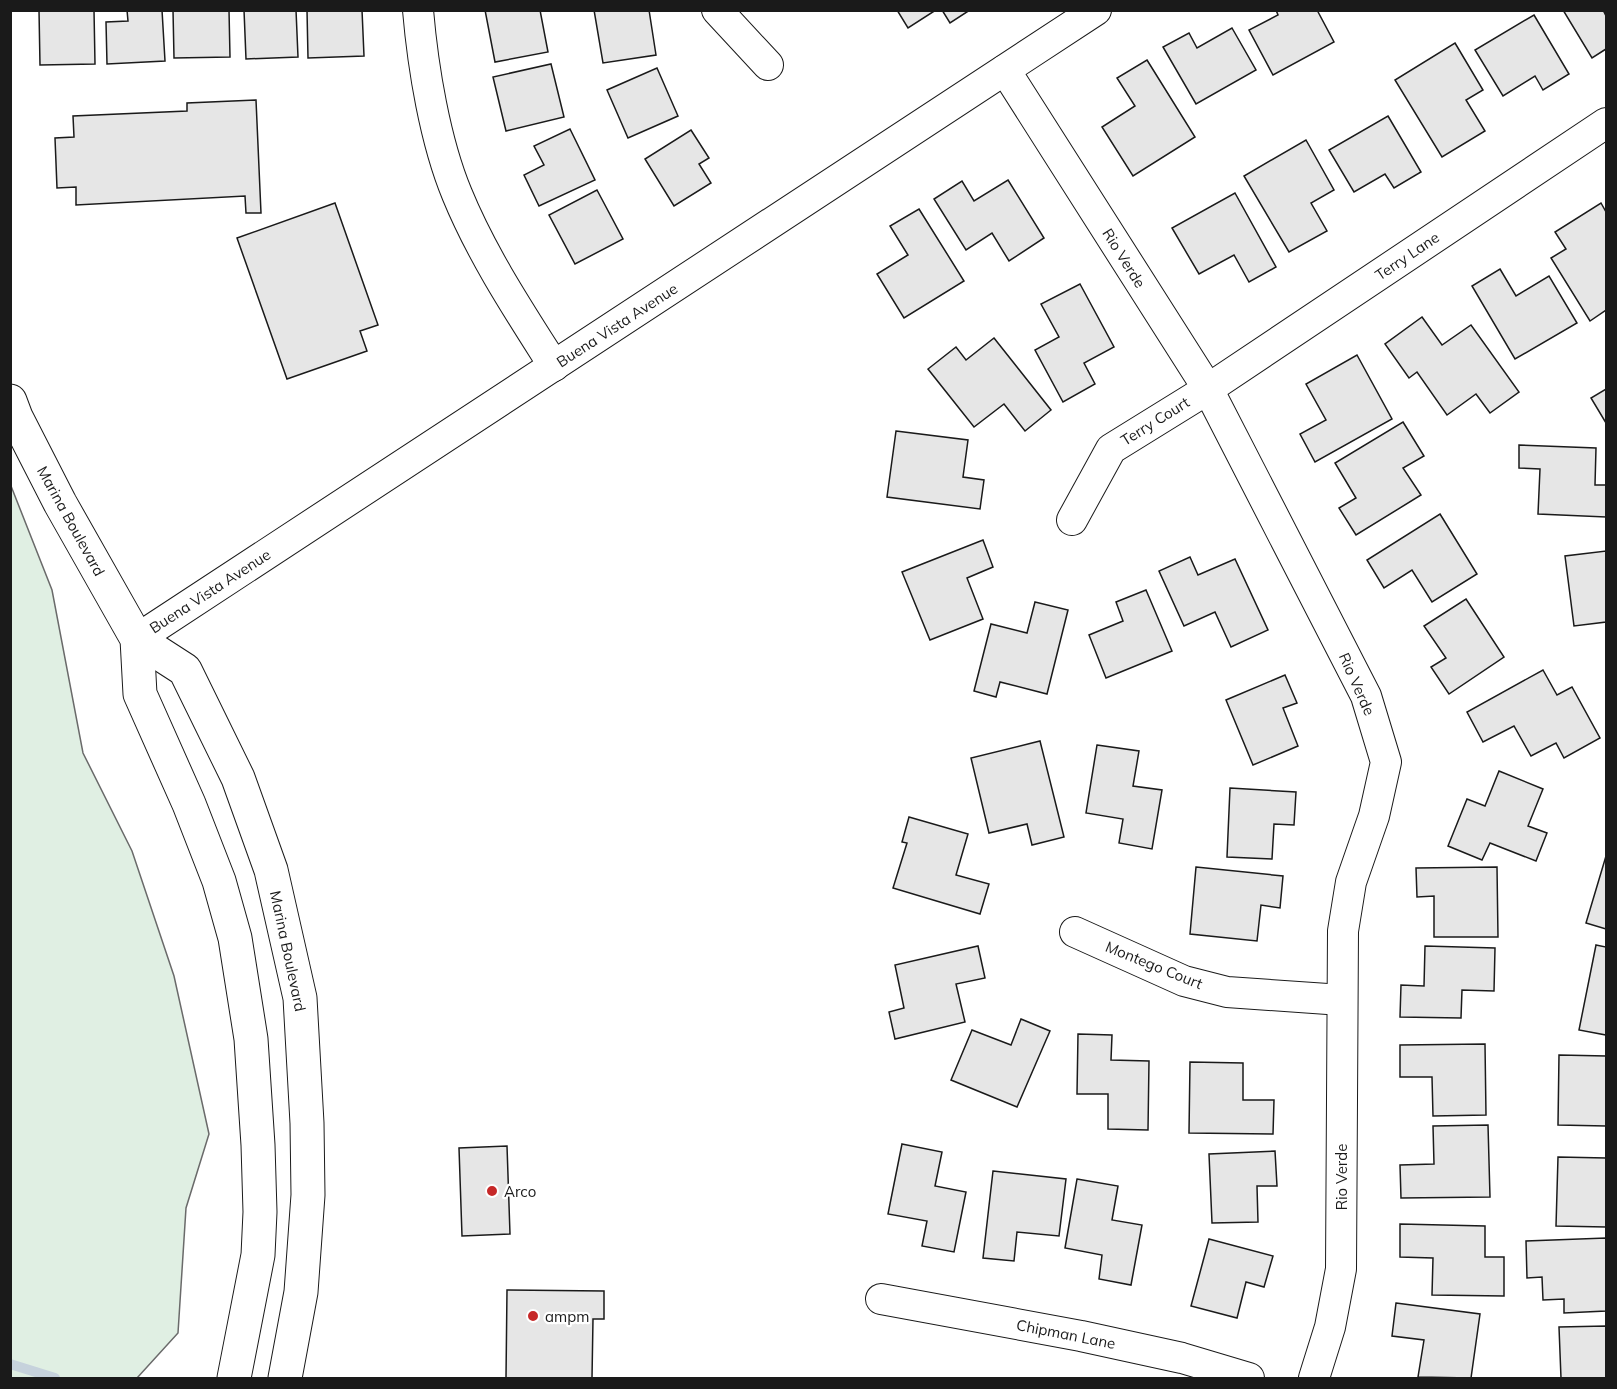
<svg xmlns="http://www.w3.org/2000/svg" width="1617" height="1389" font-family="Mulish,sans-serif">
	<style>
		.green { fill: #e0efe3; stroke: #6a6a6a; stroke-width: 1.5 }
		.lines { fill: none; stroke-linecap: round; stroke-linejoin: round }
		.stream { stroke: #c6d2dc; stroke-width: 10 }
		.building { fill: #e6e6e6; stroke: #1a1a1a; stroke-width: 1.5 }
		.minor-casing { stroke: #1a1a1a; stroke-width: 32 }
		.tertiary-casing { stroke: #1a1a1a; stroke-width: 35 }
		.minor { stroke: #fff; stroke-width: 30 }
		.tertiary { stroke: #fff; stroke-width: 33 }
		.poi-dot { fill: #c62828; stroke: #fff; stroke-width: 2 }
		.labels { text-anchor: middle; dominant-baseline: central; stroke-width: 4.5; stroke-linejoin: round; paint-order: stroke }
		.street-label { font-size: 15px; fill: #1a1a1a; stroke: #fff }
		.poi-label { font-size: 15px; fill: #1a1a1a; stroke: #fff; text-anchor: start }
	</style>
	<rect width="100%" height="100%" fill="#fff"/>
	<path class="green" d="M11,486L52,590L83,753L132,851L174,976L209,1134L186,1208L178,1333L137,1378H11Z"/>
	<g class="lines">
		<path class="stream" d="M10,1364L55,1378"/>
	</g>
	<g class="building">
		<path d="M39,10H94L95,64L40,65Z"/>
		<path d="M127,10H162L165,61L107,64L106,22L128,21Z"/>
		<path d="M173,10H229L230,57L174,58Z"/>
		<path d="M244,10H296L298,57L246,59Z"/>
		<path d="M307,10H362L364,56L308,58Z"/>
		<path d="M485,10H540L548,52L495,62Z"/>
		<path d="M594,10H649L656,55L603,63Z"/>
		<path d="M897,10H936L908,28Z"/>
		<path d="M942,10H970L950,23Z"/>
		<path d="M1276,10H1317L1334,42L1273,75L1249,30L1278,15Z"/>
		<path d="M1563,10H1606L1604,12L1606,16V49L1592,58Z"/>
		<path d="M1534,15L1569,74L1543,90L1535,76L1503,96L1475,50Z"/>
		<path d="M1232,28L1256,70L1196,104L1163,47L1189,33L1197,48Z"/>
		<path d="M1455,43L1483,90L1466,100L1485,131L1442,157L1395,80Z"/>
		<path d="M1147,60L1195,137L1133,176L1102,127L1135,106L1117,78Z"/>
		<path d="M551,64L564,117L506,131L493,77Z"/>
		<path d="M657,68L678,116L628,138L607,90Z"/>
		<path d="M256,100L261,213H246L245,196L76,205V187L57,188L55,138L74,137L73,116L187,111V103Z"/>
		<path d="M1388,116L1421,172L1394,188L1385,174L1354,192L1329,150Z"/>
		<path d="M570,129L595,180L539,206L524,175L544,165L534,146Z"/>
		<path d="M691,130L709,158L699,164L711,183L674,206L645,159Z"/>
		<path d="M1306,140L1334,190L1311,203L1327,231L1289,252L1244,176Z"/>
		<path d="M1008,180L1044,238L1009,261L992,233L966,250L934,199L962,181L974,201Z"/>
		<path d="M597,190L623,239L575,264L549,215Z"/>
		<path d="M1235,193L1276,267L1249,282L1234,255L1199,274L1172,228Z"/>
		<path d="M335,203L378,325L360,331L367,351L287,379L237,238Z"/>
		<path d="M1601,203L1606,212V310L1590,321L1551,258L1566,249L1555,232Z"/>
		<path d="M919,209L964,281L904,318L877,274L908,255L890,226Z"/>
		<path d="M1500,269L1516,296L1549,276L1577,323L1515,359L1472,286Z"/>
		<path d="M1080,284L1114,347L1084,363L1095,384L1063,402L1035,350L1059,337L1041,304Z"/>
		<path d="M1422,317L1442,345L1471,325L1519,392L1490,413L1476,394L1447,415L1417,372L1409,378L1385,344Z"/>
		<path d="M994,338L1051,410L1025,431L1004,404L974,427L928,369L956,347L966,360Z"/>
		<path d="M1357,355L1392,419L1315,462L1300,434L1326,420L1306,384Z"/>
		<path d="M1606,389V423L1591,398Z"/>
		<path d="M1403,422L1424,456L1403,468L1421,495L1356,535L1339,508L1356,498L1335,463Z"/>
		<path d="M896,431L968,440L963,477L984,480L980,509L887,497Z"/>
		<path d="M1519,445L1596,448L1595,485H1606V517L1538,514L1540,469L1519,468Z"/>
		<path d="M1440,514L1477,574L1432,602L1412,570L1384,588L1367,560Z"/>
		<path d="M983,540L993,567L967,578L983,619L930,640L902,572Z"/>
		<path d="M1606,551V622L1574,626L1565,556Z"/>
		<path d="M1190,557L1198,575L1235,559L1268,630L1231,647L1215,612L1184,626L1159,571Z"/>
		<path d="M1146,590L1172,651L1106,678L1089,635L1123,621L1116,602Z"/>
		<path d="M1466,599L1504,657L1449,694L1431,667L1446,658L1424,626Z"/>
		<path d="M1035,602L1068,610L1047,694L1000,682L996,697L974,691L991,624L1027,633Z"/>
		<path d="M1543,670L1557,695L1572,687L1600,738L1564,758L1556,743L1531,756L1514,726L1483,742L1467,712Z"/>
		<path d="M1285,675L1297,703L1283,708L1298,746L1253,765L1226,700Z"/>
		<path d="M1040,741L1064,837L1032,845L1027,824L989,833L971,758Z"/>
		<path d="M1097,745L1139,751L1133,786L1162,790L1152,849L1119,843L1123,819L1086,813Z"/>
		<path d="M1499,771L1543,789L1528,826L1547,833L1536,861L1490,843L1482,860L1448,846L1467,799L1485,806Z"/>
		<path d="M1230,788L1296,792L1294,825L1274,824L1272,859L1227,857Z"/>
		<path d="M909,817L968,834L956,875L989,884L980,914L893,888L907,843L902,842Z"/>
		<path d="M1606,856V929L1586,923Z"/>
		<path d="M1196,867L1283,876L1280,908L1261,905L1257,941L1190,934Z"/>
		<path d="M1497,867L1498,937H1434V896L1417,897L1416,868Z"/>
		<path d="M1596,945L1606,947V1035L1579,1030Z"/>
		<path d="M978,946L985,978L956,984L965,1022L895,1039L889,1012L904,1008L895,965Z"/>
		<path d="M1425,946L1495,948L1494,991L1462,990L1461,1018L1400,1017L1401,985L1424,986Z"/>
		<path d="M1021,1019L1050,1031L1017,1107L951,1080L972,1030L1011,1045Z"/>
		<path d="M1078,1034L1112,1035L1111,1060L1149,1061L1148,1130L1108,1129V1094H1077Z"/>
		<path d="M1485,1044L1486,1115L1433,1116L1432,1077H1400V1045Z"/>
		<path d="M1559,1055L1606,1056V1126L1558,1125Z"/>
		<path d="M1190,1062L1243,1063V1100H1274L1273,1134L1189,1133Z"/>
		<path d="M1488,1125L1490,1197L1401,1198L1400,1165L1434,1164L1433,1126Z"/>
		<path d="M902,1144L942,1152L935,1186L966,1192L954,1252L922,1246L927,1221L888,1214Z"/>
		<path d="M507,1146L510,1234L462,1236L459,1148Z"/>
		<path d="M1275,1151L1277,1186H1257L1258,1222L1212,1223L1209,1154Z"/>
		<path d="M1558,1157L1606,1158V1227L1556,1226Z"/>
		<path d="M993,1171L1066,1179L1059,1236L1017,1232L1014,1261L983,1258Z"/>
		<path d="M1077,1179L1118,1186L1112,1220L1142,1225L1131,1285L1099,1279L1102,1255L1065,1248Z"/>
		<path d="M1400,1224L1485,1226V1257H1504V1296L1432,1295L1433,1258L1400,1257Z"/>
		<path d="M1606,1238V1311L1564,1313V1299L1543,1300L1542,1277L1527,1278L1526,1241Z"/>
		<path d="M1209,1239L1273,1256L1264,1287L1246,1282L1237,1318L1191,1306Z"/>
		<path d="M507,1290L604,1291V1319H593L592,1378H506Z"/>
		<path d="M1396,1303L1480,1314L1471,1378L1418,1377L1424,1340L1392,1336Z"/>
		<path d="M1606,1326V1378H1561L1559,1327Z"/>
	</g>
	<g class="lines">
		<defs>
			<g id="minor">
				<path d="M418,10C423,68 435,141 457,194C482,255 519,311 554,366"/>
				<path d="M717,10L768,65"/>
				<path d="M1005,70L1208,389L1366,696L1386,762L1374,816L1351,882L1343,931L1341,1269L1330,1327L1314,1378"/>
				<path d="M1072,520L1111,449L1208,389L1606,123"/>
				<path d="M137,639L1096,10"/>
				<path d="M1075,932L1184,981L1227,992L1342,1000"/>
				<path d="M881,1299L1081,1336L1182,1358L1249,1378"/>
			</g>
			<g id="tertiary">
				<path d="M10,401L16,417L60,503L137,639L140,694L189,804L219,881L235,938L251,1039L258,1145L260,1212L258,1255L234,1378"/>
				<path d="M137,639L185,670L238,778L271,870L300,998L307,1123L308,1195L301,1292L285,1378"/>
			</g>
		</defs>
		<use href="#minor" class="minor-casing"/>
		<use href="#tertiary" class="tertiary-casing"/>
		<use href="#minor" class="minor"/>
		<use href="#tertiary" class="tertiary"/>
	</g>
	<g class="poi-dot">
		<circle cx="492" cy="1191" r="6"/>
		<circle cx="533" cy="1316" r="6"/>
	</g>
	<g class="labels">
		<g class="street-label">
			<text transform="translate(1407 256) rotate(-34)">Terry Lane</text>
			<text transform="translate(1124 258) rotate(58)">Rio Verde</text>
			<text transform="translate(617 325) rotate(-33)">Buena Vista Avenue</text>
			<text transform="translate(1155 421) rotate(-32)">Terry Court</text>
			<text transform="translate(71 521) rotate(61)">Marina Boulevard</text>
			<text transform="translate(210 591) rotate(-33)">Buena Vista Avenue</text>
			<text transform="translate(1357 684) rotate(66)">Rio Verde</text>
			<text transform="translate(288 951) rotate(78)">Marina Boulevard</text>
			<text transform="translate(1154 965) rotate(22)">Montego Court</text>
			<text transform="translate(1341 1177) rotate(-90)">Rio Verde</text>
			<text transform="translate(1066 1334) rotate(11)">Chipman Lane</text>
		</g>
		<g class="poi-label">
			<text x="504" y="1191">Arco</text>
			<text x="545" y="1316">ampm</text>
		</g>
	</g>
	<rect width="1617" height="1389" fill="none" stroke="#1a1a1a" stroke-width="24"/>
</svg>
